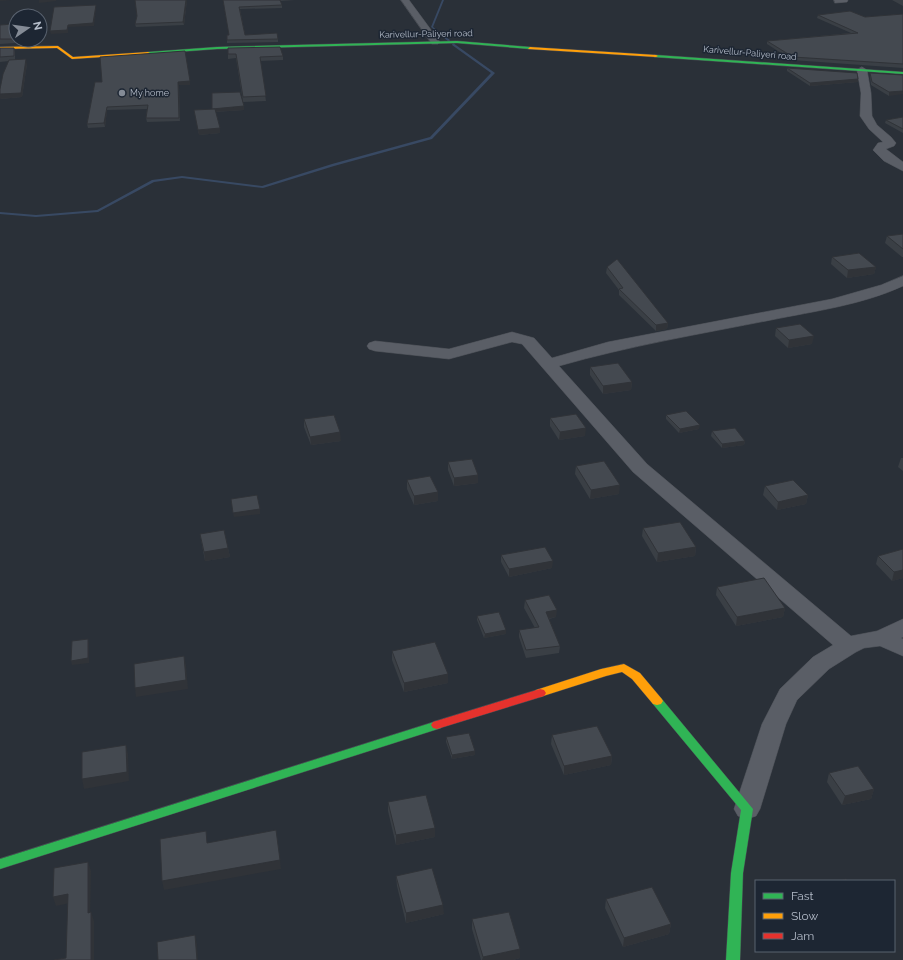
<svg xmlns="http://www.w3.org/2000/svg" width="903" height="960" font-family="Raleway,sans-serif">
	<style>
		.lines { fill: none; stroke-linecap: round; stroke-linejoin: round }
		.stream { fill: #384963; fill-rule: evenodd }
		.street-casing { stroke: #484c53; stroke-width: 1 }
		.fast-casing { stroke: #484c53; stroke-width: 1 }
		.slow-casing { stroke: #484c53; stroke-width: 1 }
		.jam-casing { stroke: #484c53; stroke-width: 1 }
		.street { fill: #5a5e66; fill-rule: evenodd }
		.fast { fill: #30b455; fill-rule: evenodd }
		.slow { fill: #ff9f0a; fill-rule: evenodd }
		.jam { fill: #e5322d; fill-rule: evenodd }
		.wall { fill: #3a3f45 }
		.shaded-wall { fill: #303338 }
		.building { fill: #444950; stroke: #303338 }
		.poi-dot { fill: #848b96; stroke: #1d2633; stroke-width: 1.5 }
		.labels { text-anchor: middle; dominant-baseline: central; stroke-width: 3; stroke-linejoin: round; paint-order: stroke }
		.far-street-label { font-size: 9px; fill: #b4bcc9; stroke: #1d2633 }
		.far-poi-label { font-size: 9px; fill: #b4bcc9; stroke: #1d2633; text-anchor: start }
	</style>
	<rect width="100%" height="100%" fill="#2a3038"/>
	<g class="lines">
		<g class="stream">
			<path d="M442,0H444L433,27L450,40L449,42L431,27Z"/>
			<path d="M453,43L495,73L432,139L334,166L263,188L182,178L154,182L98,212L36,217L0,214V212L36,215L97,210L152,180L182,176L262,186L332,164L430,137L491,73L452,45Z"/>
		</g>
		<defs>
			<g id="street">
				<path d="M401,0H409L440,42L438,44H432Z"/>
				<path d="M834,0H848L847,2L835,3Z"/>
				<path d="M862,67L867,70L871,93L872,116L877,125L891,137L896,143L894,146L886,149L903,162V171L884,161L873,150L878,143L883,142L869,129L860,116L861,93L857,70Z"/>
				<path d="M903,276V286C862,305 815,311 771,320C700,334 629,346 559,366L647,464L851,636L877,631L903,619V637L901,638L903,639V656L880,646L864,648L856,652L829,669L797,700L786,724L760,809L756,816L747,819L738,816L734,809L762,724L780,689L813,657L833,645L633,472L522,344L512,342L449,359L375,351L369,349L367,346L369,343L375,341L449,349L512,332L534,338L552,358L608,342L832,299L881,285Z"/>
			</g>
			<g id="fast">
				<path d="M457,41L530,47L532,48L530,49L457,43L217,49L148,54L146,53L148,52L217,47Z"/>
				<path d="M656,55L903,72V74L654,57V55Z"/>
				<path d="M657,697L661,698L753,809L743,873L740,960H726L731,873L741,810L653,704L651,701L653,698Z"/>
				<path d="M437,721L441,722L443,725L441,728L0,869V859Z"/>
			</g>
			<g id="slow">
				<path d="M58,46L73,57L148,52L150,53L148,54L72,59L57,48L0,49V47Z"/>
				<path d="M530,47L656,55L658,56L656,57L528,49Z"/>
				<path d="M624,664L640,673L661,698L663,701L661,704L657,705L653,704L632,679L622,672L606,676L540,697L536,696L534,693L536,690L601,669Z"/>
			</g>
			<path id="jam" d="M540,689L544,690L546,693L544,696L437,729L433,728L431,725L433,722Z"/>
		</defs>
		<use href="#street" class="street-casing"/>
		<use href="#fast" class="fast-casing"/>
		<use href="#slow" class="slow-casing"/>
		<use href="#jam" class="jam-casing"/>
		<use href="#street" class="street"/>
		<use href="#fast" class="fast"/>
		<use href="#slow" class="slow"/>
		<use href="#jam" class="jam"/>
	</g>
	<g class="wall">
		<path d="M187,0L184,25L136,27L135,24Z"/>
		<path d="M223,0H295L280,1L282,5V8L240,9L245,35L278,39V42L227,43V35H229Z"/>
		<path d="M892,0H903V6Z"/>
		<path d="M903,14V68L792,60L767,44V41L851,33L817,18L818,15L865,17Z"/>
		<path d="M13,24L14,28L15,43L0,44V25Z"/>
		<path d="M0,48H14L15,52V60L27,64L22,97L0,99L9,61L0,62Z"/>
		<path d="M228,48L283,56V60L260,61L266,101L243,102L236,58L228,59Z"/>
		<path d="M787,68L858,82L810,86L787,71Z"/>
		<path d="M870,73L903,75L889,96L871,85L870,76Z"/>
		<path d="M95,82L190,85H179L180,121L147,122L146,118L147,109L107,110L105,127L88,128L87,124Z"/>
		<path d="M244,106V110L215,112L220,128V133L199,135L194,110L212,109Z"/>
		<path d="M903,117V133L885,123L886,120Z"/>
		<path d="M903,234V257H902L885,243L887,236Z"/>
		<path d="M832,257L876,267L874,274L847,278L831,264Z"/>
		<path d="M607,267L668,323L667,329L656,331L619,295V290L606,273Z"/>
		<path d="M776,328L812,344L788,348L775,336Z"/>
		<path d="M590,367L632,382L631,390L603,394L590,375Z"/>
		<path d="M666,415L699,429L679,433L666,419Z"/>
		<path d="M550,418L585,436L559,440L550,426Z"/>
		<path d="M304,419L341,441L311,445L304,427Z"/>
		<path d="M712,431L745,441L744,445L722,448L711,436Z"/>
		<path d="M901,458H903V471L898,467Z"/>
		<path d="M448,462L478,475V483L454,486L448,470Z"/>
		<path d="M576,466L619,494L590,499L575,474Z"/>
		<path d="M407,480L438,501L414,505L407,489Z"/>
		<path d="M765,486L808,495L806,504L777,510L763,495Z"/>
		<path d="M643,528L696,547L695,556L657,562L642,536Z"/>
		<path d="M200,534L228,548L230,557L205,561Z"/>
		<path d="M903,549V578L892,581L876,564L878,556Z"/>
		<path d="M501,555L552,568L509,577L501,562Z"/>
		<path d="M717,587L785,608L783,617L736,626L716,595Z"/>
		<path d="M525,600L556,617L549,619L560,646L559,653L526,658L519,637V630L535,628L524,608Z"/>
		<path d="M477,616L506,634L484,638L477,620Z"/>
		<path d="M392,651L448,683L404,692L392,660Z"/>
		<path d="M552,735L612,756L611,765L564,775L551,744Z"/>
		<path d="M446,737L475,751V755L452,759L446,742Z"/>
		<path d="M829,773L874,789L871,799L842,805L827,782Z"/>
		<path d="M388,802L435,828V837L396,845L388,811Z"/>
		<path d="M396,876L444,914L406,923L397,886Z"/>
		<path d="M606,899L671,924L669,934L623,947L605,908Z"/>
		<path d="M472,919L520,949V958L513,960H481L472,929Z"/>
	</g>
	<g class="shaded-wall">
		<path d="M0,0H11L0,1Z"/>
		<path d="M39,0H56V1L39,3Z"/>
		<path d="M186,0H187L184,25L183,22Z"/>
		<path d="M96,5V8L94,26L68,27V33L51,34L50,31L68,25Z"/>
		<path d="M13,24L14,28L15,43L14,39Z"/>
		<path d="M26,59L27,64L22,97L0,99V94Z"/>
		<path d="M858,79V82L810,86V83Z"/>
		<path d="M190,81V85H179L180,121L178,82Z"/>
		<path d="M903,91V94L889,96V92Z"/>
		<path d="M244,106V110L212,112V109Z"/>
		<path d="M107,107V110L105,127L104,123Z"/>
		<path d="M220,128V133L199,135L198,130Z"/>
		<path d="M876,267L874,274L847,278L848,270Z"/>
		<path d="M668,323L667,329L656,331V325Z"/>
		<path d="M814,336L812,344L788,348L789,340Z"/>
		<path d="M632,382L631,390L603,394V386Z"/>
		<path d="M700,425L699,429L679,433L680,429Z"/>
		<path d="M586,428L585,436L559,440L560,432Z"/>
		<path d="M340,432L341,441L311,445L310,437Z"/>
		<path d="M745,441L744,445L722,448V444Z"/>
		<path d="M478,475V483L454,486V478Z"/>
		<path d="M620,485L619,494L590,499L591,490Z"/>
		<path d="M438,492V501L414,505V496Z"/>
		<path d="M808,495L806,504L777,510L778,502Z"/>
		<path d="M260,509V514L234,517L233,513Z"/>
		<path d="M696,547L695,556L657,562L658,553Z"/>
		<path d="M228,548L230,557L205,561L204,552Z"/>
		<path d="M553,561L552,568L509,577V569Z"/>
		<path d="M903,570V578L892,581L894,572Z"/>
		<path d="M785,608L783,617L736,626L737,617Z"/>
		<path d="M557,610L556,617L546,619V612Z"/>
		<path d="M506,630V634L484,638L485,634Z"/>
		<path d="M88,639L89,643V663L72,665L71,661Z"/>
		<path d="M184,656L186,665L188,689L136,697L135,688Z"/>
		<path d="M448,674V683L404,692V683Z"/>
		<path d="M126,745L128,754L129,781L84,789L82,779Z"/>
		<path d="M475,751V755L452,759V755Z"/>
		<path d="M612,756L611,765L564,775V766Z"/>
		<path d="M874,789L871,799L842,805L845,796Z"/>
		<path d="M435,828V837L396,845V835Z"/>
		<path d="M280,860L281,869L164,890L162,881Z"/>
		<path d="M88,862L91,871L90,922L88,913Z"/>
		<path d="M68,894L70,903L56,906L53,897Z"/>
		<path d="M443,905L444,914L406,923V913Z"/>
		<path d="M91,912L94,921V960H91Z"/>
		<path d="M671,924L669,934L623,947L624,938Z"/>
		<path d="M195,935L197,944L198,960H197Z"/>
		<path d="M520,949V958L513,960H482L483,957Z"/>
	</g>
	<g class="building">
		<path d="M135,0H186L183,22L135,24L137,16Z"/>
		<path d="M223,0H280L282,5L239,7L245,35L277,33L278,39L227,40V35H229Z"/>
		<path d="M96,5L93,23L68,25L67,30L50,31L54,7Z"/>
		<path d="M850,11L865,17L903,14V64L793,57L767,41L858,33L818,15Z"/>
		<path d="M13,24L14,39H0V25Z"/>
		<path d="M280,47L283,56L260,57L266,96L243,97L236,54H228V48Z"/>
		<path d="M0,48H14V56L0,57Z"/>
		<path d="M185,51L190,81L178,82L179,118H146L148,105L107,107L104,123L87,124L95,82H102L100,57Z"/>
		<path d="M26,59L21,93L0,94V89L3,74L9,60Z"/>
		<path d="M787,68L857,73L858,79L810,83Z"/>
		<path d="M870,73L903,75V91L889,92L872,82Z"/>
		<path d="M240,92L244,106L212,109V93Z"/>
		<path d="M215,109L220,128L198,130L194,110Z"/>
		<path d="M903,117V129L886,120Z"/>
		<path d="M903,234V249L887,236Z"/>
		<path d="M859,253L876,267L848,270L832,257Z"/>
		<path d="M617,259L668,323L656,325L619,289L623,288L607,267Z"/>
		<path d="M800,324L814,336L789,340L776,328Z"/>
		<path d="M618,363L632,382L603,386L590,367Z"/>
		<path d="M686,411L700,425L680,429L666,415Z"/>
		<path d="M576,414L586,428L560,432L550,418Z"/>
		<path d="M334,415L340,432L310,437L304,419Z"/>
		<path d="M735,428L745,441L722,444L712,431Z"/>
		<path d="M472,459L478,475L454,478L448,462Z"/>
		<path d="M604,461L620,485L591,490L576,466Z"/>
		<path d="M430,476L438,492L414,496L407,480Z"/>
		<path d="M793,480L808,495L778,502L765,486Z"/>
		<path d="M257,495L260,509L233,513L231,499Z"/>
		<path d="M680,522L696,547L658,553L643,528Z"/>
		<path d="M224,530L228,548L204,552L200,534Z"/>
		<path d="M545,547L553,561L509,569L501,555Z"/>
		<path d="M903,549V570L894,572L878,556Z"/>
		<path d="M764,578L785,608L737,617L717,587Z"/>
		<path d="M549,595L557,610L546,612L560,646L526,650L519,630L539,627L525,600Z"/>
		<path d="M499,612L506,630L485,634L477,616Z"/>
		<path d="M88,639V658L71,661L72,641Z"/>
		<path d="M435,642L448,674L404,683L392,651Z"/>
		<path d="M184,656L186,680L135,688L134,664Z"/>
		<path d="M597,726L612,756L564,766L552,735Z"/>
		<path d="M469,733L475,751L452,755L446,737Z"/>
		<path d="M126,745L127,772L82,779V752Z"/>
		<path d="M858,766L874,789L845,796L829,773Z"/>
		<path d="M426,795L435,828L396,835L388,802Z"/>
		<path d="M276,830L280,860L162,881L160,839L206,831L207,843Z"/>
		<path d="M88,862V913L91,912V960H54L66,958L68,894L53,897L54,868Z"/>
		<path d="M432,868L443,905L406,913L396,876Z"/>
		<path d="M846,879L847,881H839Z"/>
		<path d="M652,887L671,924L624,938L606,899Z"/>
		<path d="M509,912L520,949L483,957L472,919Z"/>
		<path d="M195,935L197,960H158L157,942Z"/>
	</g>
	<circle class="poi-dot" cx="122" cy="93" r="4"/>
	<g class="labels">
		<g class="far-street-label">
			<text transform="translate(426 34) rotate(-1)">Karivellur-Paliyeri road</text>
			<text transform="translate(750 53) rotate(5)">Karivellur-Paliyeri road</text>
		</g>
		<g class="far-poi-label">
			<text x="130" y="93">My home</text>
		</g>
	</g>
	<rect x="755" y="880" width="140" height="72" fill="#1d2633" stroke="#59626f"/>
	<rect x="763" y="893" width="20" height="6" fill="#30b455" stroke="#59626f"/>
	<text x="791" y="900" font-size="12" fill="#b4bcc9">Fast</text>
	<rect x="763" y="913" width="20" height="6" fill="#ff9f0a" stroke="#59626f"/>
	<text x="791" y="920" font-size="12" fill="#b4bcc9">Slow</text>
	<rect x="763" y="933" width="20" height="6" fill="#e5322d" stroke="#59626f"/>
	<text x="791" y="940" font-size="12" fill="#b4bcc9">Jam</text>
	<g transform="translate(28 28) rotate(77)"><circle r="19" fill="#1d2633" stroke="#59626f"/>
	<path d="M0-3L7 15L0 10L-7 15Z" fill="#848b96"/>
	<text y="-6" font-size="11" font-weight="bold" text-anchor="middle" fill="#b4bcc9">N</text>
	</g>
</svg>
